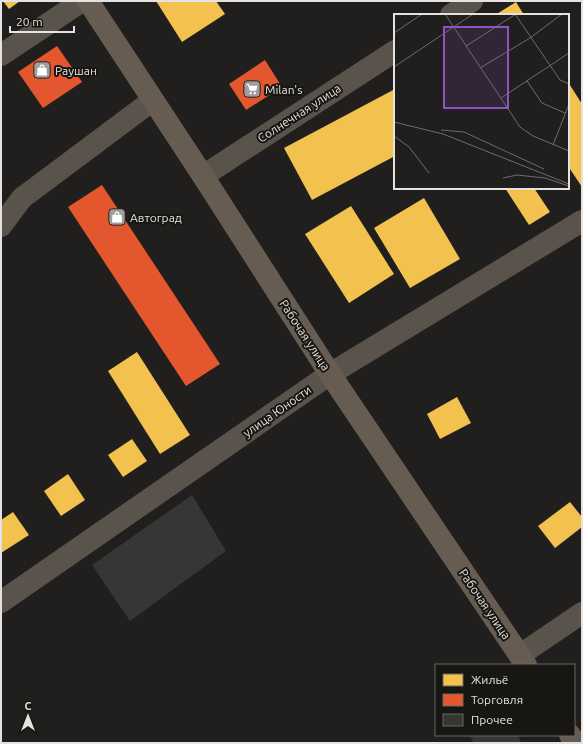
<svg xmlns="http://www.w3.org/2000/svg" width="583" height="744" font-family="Ubuntu,sans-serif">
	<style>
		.homes { fill: #f2c14e }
		.shops { fill: #e4572e }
		.building { fill: #363634 }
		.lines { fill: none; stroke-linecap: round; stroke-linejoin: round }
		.minor { stroke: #5a534b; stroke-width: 22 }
		.major { stroke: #675c51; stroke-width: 22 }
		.labels { text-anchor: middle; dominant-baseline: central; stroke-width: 4; stroke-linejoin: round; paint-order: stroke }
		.poi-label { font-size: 12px; fill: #e4e3e1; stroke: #181612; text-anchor: start }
		.street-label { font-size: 12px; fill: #e4e3e1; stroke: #181612 }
		.inset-road { fill: none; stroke: #6e6d6b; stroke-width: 1 }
		.view { fill: #9051c6; fill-opacity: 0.15; stroke: #9051c6; stroke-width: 2 }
		.inset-edge { fill: none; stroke: #e4e3e1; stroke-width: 2 }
	</style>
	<rect width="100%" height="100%" fill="#201f1d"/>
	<g class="homes">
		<path d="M3,1H20L9,9Z"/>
		<path d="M156,1H216L225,14L182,42Z"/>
		<path d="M516,2L524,15H495Z"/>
		<path d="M568,82L582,104V187L568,166Z"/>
		<path d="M395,89V156L312,200L284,148Z"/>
		<path d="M505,188H534L550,212L529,225Z"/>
		<path d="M424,198L460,259L410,288L374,228Z"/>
		<path d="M351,206L394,274L349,303L305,234Z"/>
		<path d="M137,352L190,435L160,454L108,371Z"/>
		<path d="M457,397L471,423L440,439L427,414Z"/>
		<path d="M132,439L147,461L123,477L108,455Z"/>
		<path d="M68,474L85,500L61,516L44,491Z"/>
		<path d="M570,502L582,517V527L555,548L538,526Z"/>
		<path d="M13,512L29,535L1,553V520Z"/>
	</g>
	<g class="shops">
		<path d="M57,46L82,82L43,108L18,72Z"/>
		<path d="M265,60L282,87L246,110L229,84Z"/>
		<path d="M102,185L220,364L186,386L68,207Z"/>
	</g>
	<g class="building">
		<path d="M192,495L226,551L130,621L92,565Z"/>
		<path d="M469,735H517L522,743H474Z"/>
	</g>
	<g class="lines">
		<g class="minor">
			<path d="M451,15L472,1"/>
			<path d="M1,55L82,1"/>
			<path d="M203,176L395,51"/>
			<path d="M1,226L22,198L153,100"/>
			<path d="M1,602L330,374L582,221"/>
			<path d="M520,655L582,613"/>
		</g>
		<g class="major">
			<path d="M88,1L203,176L330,374L526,665"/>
			<path d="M570,735L575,743"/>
		</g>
	</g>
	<defs>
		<symbol id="shop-square" viewBox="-11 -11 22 22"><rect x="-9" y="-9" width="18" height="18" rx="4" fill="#9f9e9c" stroke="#181612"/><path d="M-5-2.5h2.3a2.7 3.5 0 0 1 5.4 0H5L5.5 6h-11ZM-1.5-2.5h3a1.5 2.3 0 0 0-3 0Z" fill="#fff"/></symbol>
		<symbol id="supermarket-square" viewBox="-11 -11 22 22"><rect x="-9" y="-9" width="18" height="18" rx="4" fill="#9f9e9c" stroke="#181612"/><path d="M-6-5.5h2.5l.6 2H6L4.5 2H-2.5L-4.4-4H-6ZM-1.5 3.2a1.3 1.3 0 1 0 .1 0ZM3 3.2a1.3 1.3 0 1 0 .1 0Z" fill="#fff"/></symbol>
	</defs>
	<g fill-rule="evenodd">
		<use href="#shop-square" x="32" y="60" width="20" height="20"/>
		<use href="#supermarket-square" x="242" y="79" width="20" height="20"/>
		<use href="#shop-square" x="107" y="207" width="20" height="20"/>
	</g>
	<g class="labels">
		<g class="poi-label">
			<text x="55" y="70">Раушан</text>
			<text x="265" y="89">Milan's</text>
			<text x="130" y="217">Автоград</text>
		</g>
		<g class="street-label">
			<text transform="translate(299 113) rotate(-33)">Солнечная улица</text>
			<text transform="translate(305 335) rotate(57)">Рабочая улица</text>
			<text transform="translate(277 411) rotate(-35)">улица Юности</text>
			<text transform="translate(485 604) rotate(56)">Рабочая улица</text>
		</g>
	</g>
	<g transform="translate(394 14)">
		<rect width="175" height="175" fill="#201f1d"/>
		<path class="inset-road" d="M51,0L126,113L139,122L175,137M121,0L166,66L175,70M0,19L28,0M72,32L122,0M0,53L79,0M86,54L136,24L168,0M133,67L148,89L171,99M107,84L175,39M0,108L49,120L175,170M47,116L70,118L150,155M0,122L15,133L35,159M159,131L175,90M109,164L123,161L151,164L175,172"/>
		<path class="view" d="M50,13H114V94H50Z"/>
		<rect width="175" height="175" class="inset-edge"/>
	</g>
	<rect width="583" height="744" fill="none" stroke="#e4e3e1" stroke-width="4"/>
	<rect x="435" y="664" width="140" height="72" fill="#181612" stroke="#6a6865"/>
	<rect x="443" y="674" width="20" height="12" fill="#f2c14e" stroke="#6a6865"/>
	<text x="471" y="684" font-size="12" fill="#e4e3e1">Жильё</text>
	<rect x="443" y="694" width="20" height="12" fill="#e4572e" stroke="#6a6865"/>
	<text x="471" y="704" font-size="12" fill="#e4e3e1">Торговля</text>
	<rect x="443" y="714" width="20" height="12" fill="#363634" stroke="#6a6865"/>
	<text x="471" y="724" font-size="12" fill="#e4e3e1">Прочее</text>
	<g transform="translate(28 716)" stroke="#181612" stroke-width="3" paint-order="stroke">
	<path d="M0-3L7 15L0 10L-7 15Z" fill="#e4e3e1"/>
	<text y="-6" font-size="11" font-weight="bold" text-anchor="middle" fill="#e4e3e1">С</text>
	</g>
	<path d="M10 26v6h64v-6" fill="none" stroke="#e4e3e1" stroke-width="2"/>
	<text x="16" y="26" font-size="12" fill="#e4e3e1" stroke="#181612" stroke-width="3" paint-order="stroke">20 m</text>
</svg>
